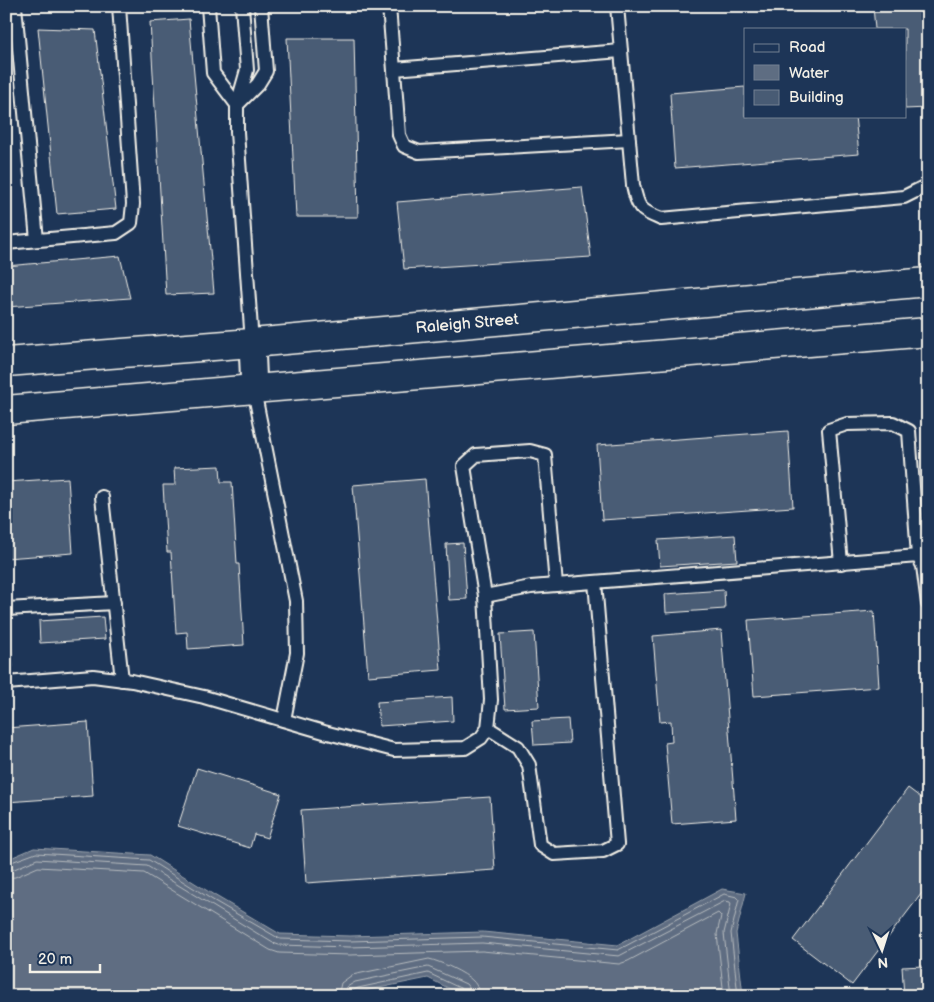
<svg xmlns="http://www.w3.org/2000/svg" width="934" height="1002" font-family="'Balsamiq Sans',sans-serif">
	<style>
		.water { fill: #5e6d82; stroke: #9aa2ab }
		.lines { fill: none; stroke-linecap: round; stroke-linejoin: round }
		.shore { stroke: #b8bcbf; stroke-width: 1 }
		.building { fill: #485b74; stroke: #f4f1e8 }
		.lane-casing { stroke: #f4f1e8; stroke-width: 16 }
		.street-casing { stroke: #f4f1e8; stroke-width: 29 }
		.secondary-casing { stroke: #f4f1e8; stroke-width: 31 }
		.lane { stroke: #1d3557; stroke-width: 12 }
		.street { stroke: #1d3557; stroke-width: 25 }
		.secondary { stroke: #1d3557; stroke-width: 28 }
		.labels { text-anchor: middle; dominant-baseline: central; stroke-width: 4; stroke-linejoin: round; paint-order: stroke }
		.street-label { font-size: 16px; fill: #f4f1e8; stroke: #1d3557 }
	</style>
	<rect width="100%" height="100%" fill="#1d3557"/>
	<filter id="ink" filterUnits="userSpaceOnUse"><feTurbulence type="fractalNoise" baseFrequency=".02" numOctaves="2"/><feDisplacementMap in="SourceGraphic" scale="10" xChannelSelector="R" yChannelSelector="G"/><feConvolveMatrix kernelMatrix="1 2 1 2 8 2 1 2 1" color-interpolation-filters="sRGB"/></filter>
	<g filter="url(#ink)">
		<path class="water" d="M34,848L150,855L214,895L280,934L350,936L483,932L618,945L722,889L746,893L736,933L743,996H464L428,978L359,992L352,996H6V860Z"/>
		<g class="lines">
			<g class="shore">
				<path d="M6,864L36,853L149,860L211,899L280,939L350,941L482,937L618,950L724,894L737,897L739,899L731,933L738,996"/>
				<path d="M6,870H12L37,859L147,866L273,943L279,945L350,947L482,943L619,956L725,901L730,902L731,904L724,933L731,996"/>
				<path d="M6,878L15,877L38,867L144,873L270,950L279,953L350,955L482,951L619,964L628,961L718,913L721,916L717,934L724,996"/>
				<path d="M338,996L341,983L352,975L429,959C439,961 466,973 473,981C477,985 479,990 479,996"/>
				<path d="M345,996L347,987L355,982L428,967L466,984L470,989L471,996"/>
				<path d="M351,996L352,991L358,988L428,973L462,989L465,996"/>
			</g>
		</g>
		<g class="building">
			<path d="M648,6H829L830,12L648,8Z"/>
			<path d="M873,6H928V108L905,109V29H875Z"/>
			<path d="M189,19L214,293L166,295L150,22Z"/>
			<path d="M38,28L95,30L116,209L57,214Z"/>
			<path d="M287,38H354L358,217H296Z"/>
			<path d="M745,87V116H855L859,154L675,168L670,93Z"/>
			<path d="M582,187L591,257L404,269L397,202Z"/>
			<path d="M120,256L130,298L6,307V266Z"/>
			<path d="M788,431L793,507L602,520L597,445Z"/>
			<path d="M220,466L221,482H232L237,564H239L244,645L188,649L187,632L176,633L171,552H167L163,485H175L174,468Z"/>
			<path d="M68,478L73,553L6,558V482Z"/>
			<path d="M425,479L441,670L368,676L353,485Z"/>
			<path d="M735,535L737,561L660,566L658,540Z"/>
			<path d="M463,543L467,599L449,600L446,544Z"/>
			<path d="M724,590L725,609L666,613L665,594Z"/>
			<path d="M874,611L879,687L754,696L748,620Z"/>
			<path d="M103,617L105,639L40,643L39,621Z"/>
			<path d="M721,630L736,819L672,824L665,743L672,742L671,721L660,722L653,636Z"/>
			<path d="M534,632L539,707L505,709L500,634Z"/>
			<path d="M6,641H11L13,667L6,668Z"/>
			<path d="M452,697L453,721L379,726L377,702Z"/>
			<path d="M568,719L570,743L534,745L532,721Z"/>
			<path d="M88,722L93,796L6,802V728Z"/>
			<path d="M197,768L281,794L267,838L254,834L250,848L178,826Z"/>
			<path d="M908,788L928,803V885L852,985L793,940Z"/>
			<path d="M490,797L495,870L306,883L301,810Z"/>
			<path d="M924,966L926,996H904L902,967Z"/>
		</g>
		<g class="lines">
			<defs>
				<g id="lane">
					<path d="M15,6L37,240"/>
					<path d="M208,6L213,73L237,105"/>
					<path d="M242,6L247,70L237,105V132L252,343"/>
					<path d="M389,6L399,135L404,146L419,152L629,140"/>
					<path d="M617,6L633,185C638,208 639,210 661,219L904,197L928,185"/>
					<path d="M394,69L621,51"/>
					<path d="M237,105L258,84L266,71L261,6"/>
					<path d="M6,243L116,233L131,223L133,204L119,6"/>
					<path d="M254,390L296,601L297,653L284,720"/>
					<path d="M102,497L122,680"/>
					<path d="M841,563L829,430L847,424L893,423L909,431L918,556"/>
					<path d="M485,596L464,466L476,455L530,451L545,455L556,585"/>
					<path d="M6,609L114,603"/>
					<path d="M6,683L93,676L132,681L204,697L324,732L394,750L465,748L481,738L488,728L491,700L485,596L531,587L918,556L923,566L928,604"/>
					<path d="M488,728L518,747L529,765L540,845L554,854L603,851L617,844L595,582"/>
				</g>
				<path id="street" d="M252,343L254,390"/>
				<g id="secondary">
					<path d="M6,362L252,343L928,282"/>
					<path d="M6,410L928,332"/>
				</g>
			</defs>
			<use href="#lane" class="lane-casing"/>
			<use href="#street" class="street-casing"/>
			<use href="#secondary" class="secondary-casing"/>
			<use href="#lane" class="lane"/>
			<use href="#street" class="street"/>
			<use href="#secondary" class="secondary"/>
		</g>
	</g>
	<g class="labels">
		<g class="street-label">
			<text transform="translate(467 324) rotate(-5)">Raleigh Street</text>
		</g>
	</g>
	<rect width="934" height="1002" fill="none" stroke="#1d3557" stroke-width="25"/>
	<rect x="12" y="12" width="909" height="977" fill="none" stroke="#f4f1e8" stroke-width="2" filter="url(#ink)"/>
	<rect x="744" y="28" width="162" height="90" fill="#1d3557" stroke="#738091"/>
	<rect x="754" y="44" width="25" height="8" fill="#1d3557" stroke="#738091"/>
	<text x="789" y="52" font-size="15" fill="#f4f1e8">Road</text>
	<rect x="754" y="65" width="25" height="15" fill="#5e6d82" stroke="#738091"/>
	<text x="789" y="78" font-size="15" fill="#f4f1e8">Water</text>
	<rect x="754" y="90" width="25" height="15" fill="#485b74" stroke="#738091"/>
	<text x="789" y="102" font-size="15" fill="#f4f1e8">Building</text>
	<g transform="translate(882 950) rotate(176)" stroke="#1d3557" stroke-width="4" paint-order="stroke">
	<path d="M0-4L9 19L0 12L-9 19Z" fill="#f4f1e8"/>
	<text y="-8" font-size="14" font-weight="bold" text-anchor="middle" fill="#f4f1e8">N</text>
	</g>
	<path d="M30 964v8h70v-8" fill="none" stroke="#f4f1e8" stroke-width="2.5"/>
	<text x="38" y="964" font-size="15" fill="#f4f1e8" stroke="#1d3557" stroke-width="4" paint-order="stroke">20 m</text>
</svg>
